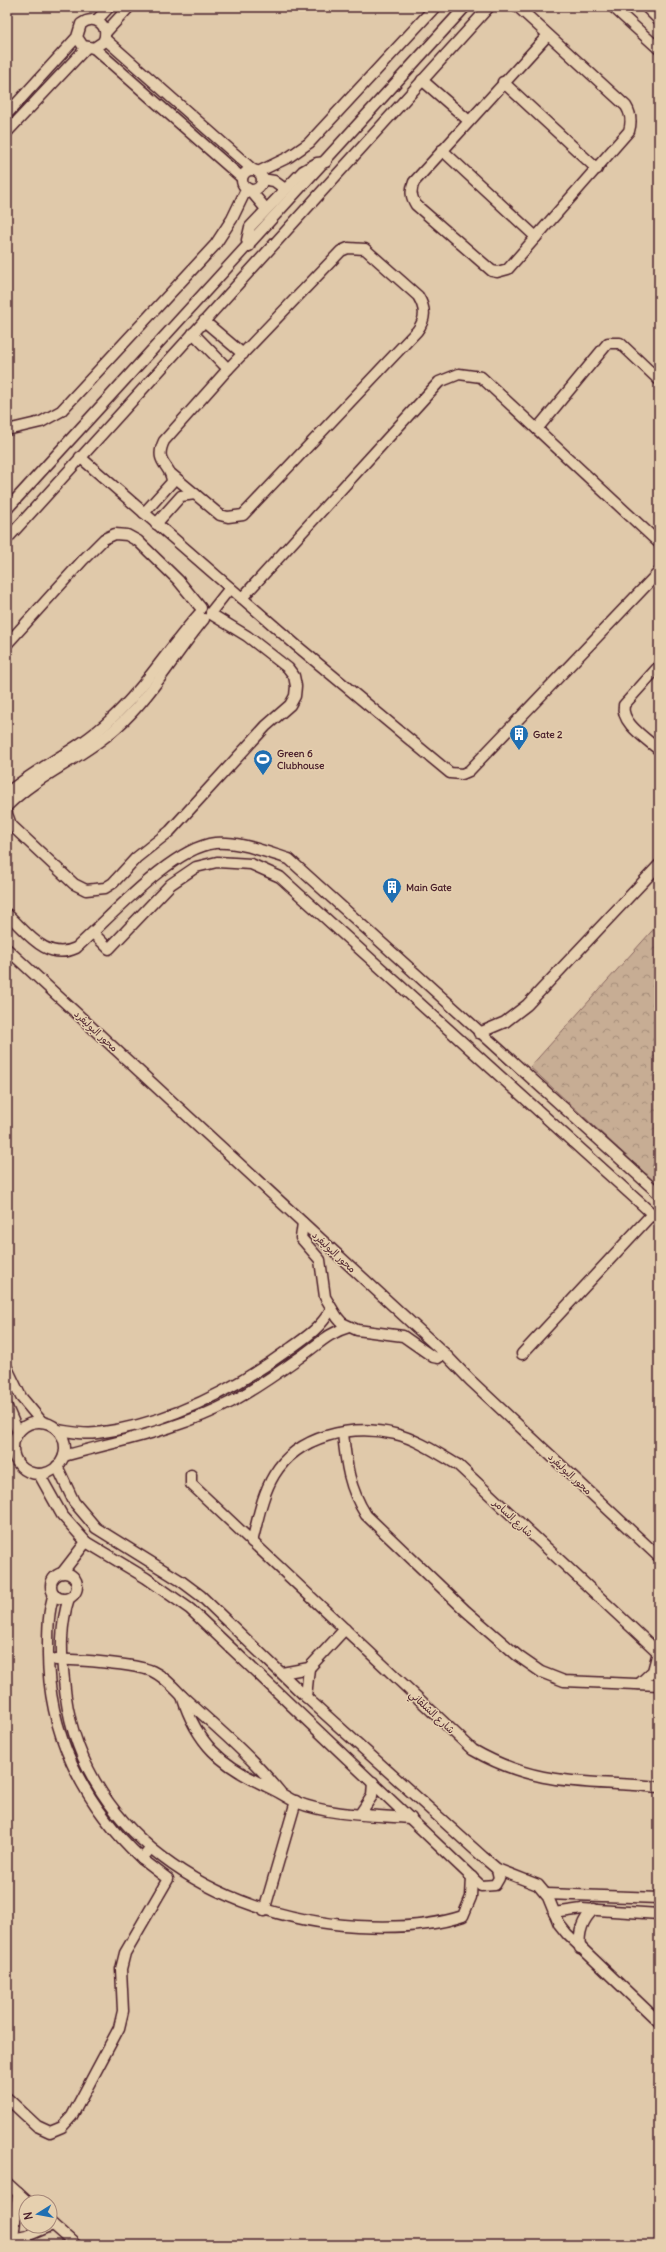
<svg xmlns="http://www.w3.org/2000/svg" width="666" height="2252" font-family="Delius,'Playpen Sans Arabic',sans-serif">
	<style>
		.forest { fill: url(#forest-crowns); stroke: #886660 }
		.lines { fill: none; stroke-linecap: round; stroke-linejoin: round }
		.minor-casing { stroke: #4a1f2b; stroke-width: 13 }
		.minor { stroke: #e6d0af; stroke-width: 10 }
		.labels { text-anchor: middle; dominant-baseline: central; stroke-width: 3; stroke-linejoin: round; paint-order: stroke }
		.poi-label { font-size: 10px; font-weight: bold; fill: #4a1f2b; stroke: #e6d0af; text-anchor: start }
		.street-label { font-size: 10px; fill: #4a1f2b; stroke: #e6d0af }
	</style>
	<defs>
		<pattern id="forest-crowns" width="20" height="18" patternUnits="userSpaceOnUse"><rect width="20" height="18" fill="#c7ad94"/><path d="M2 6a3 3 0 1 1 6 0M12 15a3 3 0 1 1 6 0" fill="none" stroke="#a48c79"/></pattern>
	</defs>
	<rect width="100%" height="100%" fill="#e0c9aa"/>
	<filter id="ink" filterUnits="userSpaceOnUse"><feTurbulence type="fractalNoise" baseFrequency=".025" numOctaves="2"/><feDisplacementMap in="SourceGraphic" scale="8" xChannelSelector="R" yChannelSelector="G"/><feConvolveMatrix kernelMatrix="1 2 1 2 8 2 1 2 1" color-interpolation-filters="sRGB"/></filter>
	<g filter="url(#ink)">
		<path class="forest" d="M659,923V1186L530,1067Z"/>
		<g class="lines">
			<defs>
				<g id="minor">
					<path d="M518,7L626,106C631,114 632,121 629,131L508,269L497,272L492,271L416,205C411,197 410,191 414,182L547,36"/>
					<path d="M613,7L659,49"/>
					<path d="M646,7L659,20"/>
					<path d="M97,20L109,7"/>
					<path d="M106,32L129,7"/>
					<path d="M105,39L252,169"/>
					<path d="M94,48L242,178"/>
					<path d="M422,80L469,121"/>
					<path d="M503,82L597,169"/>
					<path d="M7,114L77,37L81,24C95,13 111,26 103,42L94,48L83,46L77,37"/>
					<path d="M7,132L86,48"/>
					<path d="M442,150L536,237"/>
					<circle cx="252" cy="180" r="10"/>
					<path d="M258,172L289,157L309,143L435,7"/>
					<path d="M262,179L274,181L285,189"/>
					<path d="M250,190L266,209"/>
					<path d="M249,246L247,240L250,227L303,171L317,163L326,162"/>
					<path d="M204,321L243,354"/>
					<path d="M193,333L228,369"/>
					<path d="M537,429L608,343H620L659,380"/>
					<path d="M7,430L41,422L61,411L215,245L232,219L247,188"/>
					<path d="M80,457L297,646L450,773L462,774L469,771L659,572"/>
					<path d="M7,509L465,7"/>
					<path d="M144,513L172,482C172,464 153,464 164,441L228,369L341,251L348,248L365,249L418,296C426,309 426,319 417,331L243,515L228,517L220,515L170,473"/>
					<path d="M156,524L181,496L195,494"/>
					<path d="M7,539L489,7"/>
					<path d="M242,598L439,382L459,374L481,377L659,543"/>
					<path d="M211,612L230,588"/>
					<path d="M7,644L83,560L104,539L115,534L127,535L138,541L178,580L201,608"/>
					<path d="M659,666L624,705C620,723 647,739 659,750"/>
					<path d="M7,793C39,766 78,750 109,721C144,689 168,649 199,614"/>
					<path d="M7,806C39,774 83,758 116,728C152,696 174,655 204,619"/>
					<path d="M7,814L11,825"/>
					<path d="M7,824L11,825L74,884L86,890L105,888L113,883L136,858L170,831L266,726L290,705L295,696L296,686L294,676L288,668L247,636L211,614"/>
					<path d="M7,914C27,932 46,962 76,948C109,919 171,848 215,843C239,841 266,852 289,859L659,1194"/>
					<path d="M93,933L109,949L171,884L196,867L217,862L251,864L280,877L659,1220"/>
					<path d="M7,949L444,1353L470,1380L659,1557"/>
					<path d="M479,1033L505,1022L527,1005L659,865"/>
					<path d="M303,1223L301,1238L320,1260L325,1297L337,1317L342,1323L357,1330L403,1336L433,1357L438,1358L444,1353"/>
					<path d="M522,1354L652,1214"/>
					<path d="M7,1368L21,1397L42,1422"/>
					<path d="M7,1407L18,1432"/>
					<circle cx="39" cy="1448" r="26"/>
					<path d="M58,1430C71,1432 84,1435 97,1433C167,1424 232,1391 288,1350C305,1338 321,1328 331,1309"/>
					<path d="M343,1433C346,1464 349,1488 366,1515L466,1611L518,1656L541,1672L564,1681L659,1685"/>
					<path d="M64,1456C121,1440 178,1430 231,1402C257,1388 279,1372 303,1355C320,1343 328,1333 349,1327"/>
					<path d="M57,1466L74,1502L96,1528L181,1581L201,1596L306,1697L483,1857L497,1869L538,1885L548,1897L559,1924L567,1934L659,2022"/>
					<path d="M39,1474L62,1515L86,1542L146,1578L190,1609L481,1886L495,1885L499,1878L497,1869"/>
					<path d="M191,1475V1484L473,1750C539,1788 587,1780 659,1787"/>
					<path d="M252,1542C258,1519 262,1495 274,1475C298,1435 352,1424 395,1434C417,1439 439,1454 458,1465L659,1653"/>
					<circle cx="64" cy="1586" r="13"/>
					<path d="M62,1573L86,1542"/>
					<path d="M54,1594C48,1611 48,1631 48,1649C47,1731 82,1803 142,1859"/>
					<path d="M69,1598C60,1625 61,1653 64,1680C76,1832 216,1918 357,1926C392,1928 430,1927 463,1916L471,1897L472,1877"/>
					<path d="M56,1660C75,1659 135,1664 152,1671C165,1677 173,1687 182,1696C216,1727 251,1756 280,1792"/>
					<path d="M282,1673L309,1668L345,1629"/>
					<path d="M639,1684L653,1671L658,1652"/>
					<path d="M182,1696C197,1744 221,1765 266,1786C276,1790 286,1797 296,1802C331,1816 374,1815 411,1818"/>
					<path d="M306,1697L309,1668"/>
					<path d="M360,1814L372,1796L373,1782"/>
					<path d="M546,1894L659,1898"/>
					<path d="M264,1911L296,1801"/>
					<path d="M554,1913L582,1909L659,1914"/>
					<path d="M580,1948C578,1933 582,1920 594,1909"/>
					<path d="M7,2098L37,2126L50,2132L62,2127L72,2116L119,2028L123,2011L121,1969L125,1953L168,1879L142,1859L150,1849"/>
					<path d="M7,2183L28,2202"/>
					<path d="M50,2222L76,2245"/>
					<path d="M13,2239L27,2236L53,2225"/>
					<path d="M9,2245L13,2239L18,2193"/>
				</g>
			</defs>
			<use href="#minor" class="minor-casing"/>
			<use href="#minor" class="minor"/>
		</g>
	</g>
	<defs>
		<symbol id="building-pin" viewBox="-11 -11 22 30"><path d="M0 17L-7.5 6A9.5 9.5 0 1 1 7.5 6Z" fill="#1f6fb2" stroke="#e6d0af"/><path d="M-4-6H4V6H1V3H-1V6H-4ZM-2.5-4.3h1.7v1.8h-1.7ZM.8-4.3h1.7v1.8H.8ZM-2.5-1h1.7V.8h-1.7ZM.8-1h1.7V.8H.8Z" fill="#fff"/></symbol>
		<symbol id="stadium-pin" viewBox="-11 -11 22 30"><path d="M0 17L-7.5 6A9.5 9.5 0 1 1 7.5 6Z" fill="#1f6fb2" stroke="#e6d0af"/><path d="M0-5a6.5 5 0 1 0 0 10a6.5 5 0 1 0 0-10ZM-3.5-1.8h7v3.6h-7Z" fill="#fff"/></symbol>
	</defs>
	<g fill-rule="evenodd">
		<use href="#building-pin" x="508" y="723" width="22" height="30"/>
		<use href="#stadium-pin" x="252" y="748" width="22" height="30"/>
		<use href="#building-pin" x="381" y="876" width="22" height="30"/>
	</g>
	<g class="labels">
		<g class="poi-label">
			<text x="533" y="734">Gate 2</text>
			<text x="277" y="753">Green 6<tspan x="277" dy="12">Clubhouse</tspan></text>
			<text x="406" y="887">Main Gate</text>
		</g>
		<g class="street-label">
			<text transform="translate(96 1031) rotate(43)">محور البوليفرد</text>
			<text transform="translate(334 1252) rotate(43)">محور البوليفرد</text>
			<text transform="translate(570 1474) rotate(43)">محور البوليفرد</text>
			<text transform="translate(513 1518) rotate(43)">شارع السامر</text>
			<text transform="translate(432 1712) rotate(43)">شارع الشلقاني</text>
		</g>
	</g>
	<rect width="666" height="2252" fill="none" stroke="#e6d0af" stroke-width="24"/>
	<rect x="12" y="12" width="642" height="2228" fill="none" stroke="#4a1f2b" stroke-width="1.5" filter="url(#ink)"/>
	<g transform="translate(38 2214) rotate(259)"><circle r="19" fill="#e6d0af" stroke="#a8897a"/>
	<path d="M0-3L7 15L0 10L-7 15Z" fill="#1f6fb2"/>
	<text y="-6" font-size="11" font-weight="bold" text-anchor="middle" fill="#4a1f2b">N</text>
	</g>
</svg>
